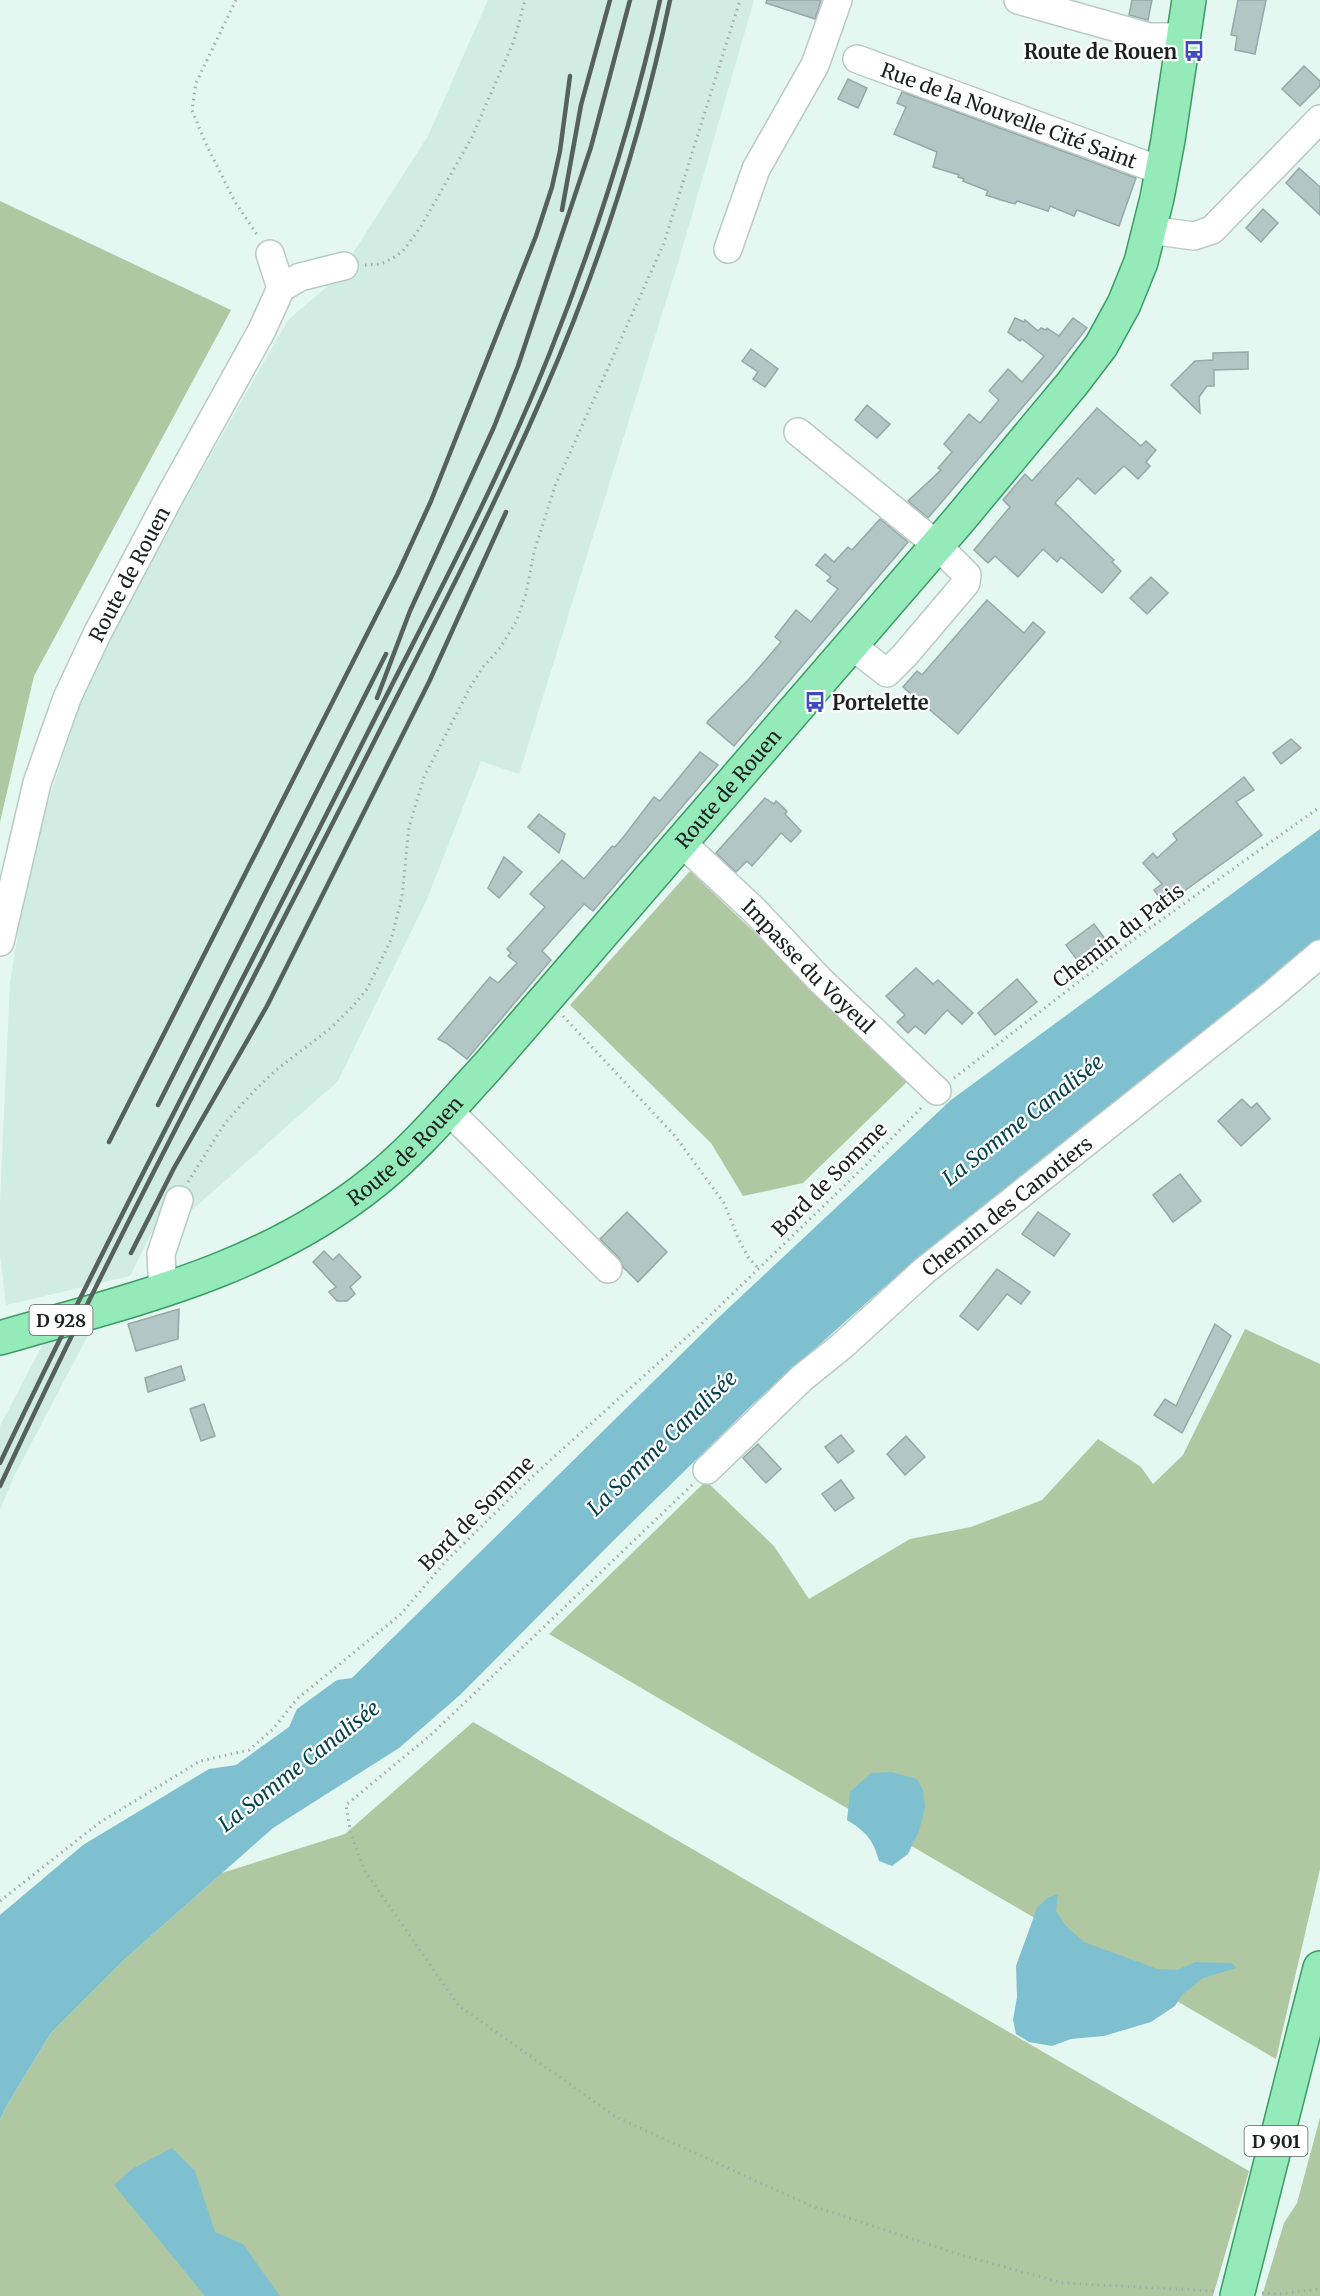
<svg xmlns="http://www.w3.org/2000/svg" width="1320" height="2296" font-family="Merriweather,serif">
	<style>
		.built { fill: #d0ece3 }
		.green { fill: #afc8a2 }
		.water { fill: #7fc0d0 }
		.building { fill: #b2c6c5; stroke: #96a9a8; stroke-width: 1.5 }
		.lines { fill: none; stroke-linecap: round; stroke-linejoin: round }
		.minor-casing { stroke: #b8cac4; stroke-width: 30 }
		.major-casing { stroke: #3b9b65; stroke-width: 36 }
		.path { stroke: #9faea9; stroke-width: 3; stroke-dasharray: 1.5 4.5; stroke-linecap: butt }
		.minor { stroke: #fff; stroke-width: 27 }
		.major { stroke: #94eab9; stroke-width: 33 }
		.rail { stroke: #56605d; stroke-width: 4.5 }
		.labels { text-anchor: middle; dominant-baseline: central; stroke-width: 4.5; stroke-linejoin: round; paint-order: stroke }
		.shield { fill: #fff; stroke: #5f6462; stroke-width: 1.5 }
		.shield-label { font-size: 18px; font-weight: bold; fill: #1a211f }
		.poi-label { font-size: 20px; font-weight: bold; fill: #1a211f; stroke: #fff; text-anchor: end }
		.street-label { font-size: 20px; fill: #1a211f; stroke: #fff }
		.water-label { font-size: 21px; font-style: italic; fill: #03424e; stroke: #fff }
	</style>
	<rect width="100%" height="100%" fill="#e4f7f0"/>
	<g class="built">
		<path d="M488,0H754L680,256L519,774L481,761L427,899L338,1081L193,1209L171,1194L130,1276L6,1305L0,1254V1202L10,983L30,859L82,697L153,556L288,320L337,278L428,136Z"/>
		<path d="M94,1324L14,1476L0,1510V1426L47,1336Z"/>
	</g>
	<g class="green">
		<path d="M0,201L231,310L34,676L0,822Z"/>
		<path d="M690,871L909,1080L803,1183L743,1196L711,1143L570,1005Z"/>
		<path d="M1245,1329L1320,1364V1869L1276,2059L549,1634L706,1481L774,1546L809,1599L910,1539L971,1527L1042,1500L1098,1439L1141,1467L1153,1484L1183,1455Z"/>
		<path d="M473,1722L1249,2171L1213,2296H0V2120L7,2105L51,2033L125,1959L222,1873L345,1834Z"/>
		<path d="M1320,2118V2296H1262L1284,2223L1297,2203Z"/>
	</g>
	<g class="water">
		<path d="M1320,829V939L1278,978L883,1288L754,1403L615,1539L460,1695L399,1748L273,1828L125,1959L51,2033L7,2105L0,2120V1915L83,1845L209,1769L236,1765L289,1727L297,1709L337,1680L352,1678L718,1318L951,1100Z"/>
		<path d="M891,1772L917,1779L923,1790L925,1807L919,1831L908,1854L892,1866L879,1861C873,1839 866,1832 847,1820L850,1792L871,1773Z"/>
		<path d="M1058,1894L1056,1911L1066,1926L1084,1942L1158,1969L1177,1970L1195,1962L1232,1963L1237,1968L1203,1978L1182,1995L1175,2006L1151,2022L1104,2036L1071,2039L1052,2046L1029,2042L1016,2034L1013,2020L1017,1997L1016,1966L1037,1908L1047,1898Z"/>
		<path d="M172,2148L195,2171L215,2232L243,2244L280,2296H205L114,2185L132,2169Z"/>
	</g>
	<g class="building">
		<path d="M767,0H821L815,19L766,3Z"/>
		<path d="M1132,0H1152L1148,20L1129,15Z"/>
		<path d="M1238,0H1266L1255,54L1235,50L1237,36L1231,35Z"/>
		<path d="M1304,66L1320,81V86L1300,106L1282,89Z"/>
		<path d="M848,79L867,88L858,108L838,99Z"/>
		<path d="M902,92L1136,178L1119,226L1077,210L1074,216L1050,206L1048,211L1017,201L1015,204L1001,200L986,195L988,191L963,181L964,179L958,177L959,175L933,167L937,152L894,134L906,107L897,103Z"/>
		<path d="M1299,168L1320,187V215L1286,183Z"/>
		<path d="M1263,209L1278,223L1261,242L1246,228Z"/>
		<path d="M1015,318L1024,322L1025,320L1038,331L1041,328L1046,330L1047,328L1059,336L1073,318L1087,328L1051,374L928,518L908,501L941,470L938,468L952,452L944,444L969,414L980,423L999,400L989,391L1008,369L1022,382L1044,356L1022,339L1020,341L1008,332Z"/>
		<path d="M751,349L778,369L765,387L753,379L758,372L742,361Z"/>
		<path d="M1248,352V369L1214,370V386H1207L1199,397L1200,413L1171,385L1195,361L1213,360V353Z"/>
		<path d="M867,405L890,424L877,438L855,420Z"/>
		<path d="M1097,408L1141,446L1146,441L1156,450L1146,462L1150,466L1138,479L1124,466L1095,494L1078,478L1055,503L1114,560L1112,562L1121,571L1102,593L1061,557L1057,562L1043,549L1018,577L995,556L988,563L974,550L1010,507L1003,500L1025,474L1032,481Z"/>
		<path d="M880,519L908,542L734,746L707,723L708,721L750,678L781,642L775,637L796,610L811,622L838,589L827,581L831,577L816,565L825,554L834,562L848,547L852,550Z"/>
		<path d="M1151,577L1168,593L1147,614L1130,598Z"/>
		<path d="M987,600L1024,633L1033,622L1045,632L958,734L903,687L917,671L922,675Z"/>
		<path d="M1291,739L1301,748L1281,764L1273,753Z"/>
		<path d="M700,752L718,765L593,911L584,904L542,951L551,960L467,1059L446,1043L438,1039L490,977L498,983L517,963L508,956L511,953L507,949L545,907L530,894L562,860L584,879L612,846L615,847L625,835L654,797L660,801Z"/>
		<path d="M1244,777L1254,790L1236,802L1262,835L1180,894L1178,891L1163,902L1154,890L1162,884L1143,863L1153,853L1157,858L1177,840L1173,834Z"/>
		<path d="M765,798L774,804L776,801L787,811L785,814L801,831L791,842L781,833L752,866L747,861L736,872L716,853Z"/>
		<path d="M539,814L565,834L559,853L528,827Z"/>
		<path d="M504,857L522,872L499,898L488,888Z"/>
		<path d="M1094,924L1106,940L1077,960L1066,945Z"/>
		<path d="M916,968L933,984L938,980L973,1013L962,1024L947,1010L925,1034L915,1026L908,1033L897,1022L905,1015L886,996Z"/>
		<path d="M1017,979L1037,1002L995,1035L978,1013Z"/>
		<path d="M1242,1099L1251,1108L1257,1103L1270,1119L1241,1146L1218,1121Z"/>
		<path d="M1180,1174L1201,1201L1173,1222L1153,1195Z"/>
		<path d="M627,1212L667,1252L638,1282L623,1267L619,1258L600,1239Z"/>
		<path d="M1038,1212L1070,1234L1054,1256L1022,1234Z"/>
		<path d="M324,1251L333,1260L339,1254L361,1277L350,1287L355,1294L347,1301H337L329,1292L336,1287L313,1262Z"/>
		<path d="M997,1269L1030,1292L1021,1304L1007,1294L978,1330L960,1316Z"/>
		<path d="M179,1309L178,1339L136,1351L128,1324Z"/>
		<path d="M1215,1324L1231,1336L1182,1433L1154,1415L1165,1399L1176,1406Z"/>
		<path d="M181,1366L185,1380L148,1392L145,1378Z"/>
		<path d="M204,1404L215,1436L201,1441L190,1409Z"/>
		<path d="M841,1435L854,1451L838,1463L825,1447Z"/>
		<path d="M906,1436L925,1457L905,1475L887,1454Z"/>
		<path d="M758,1444L781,1469L766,1483L743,1458Z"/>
		<path d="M841,1480L854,1498L835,1511L822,1494Z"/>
	</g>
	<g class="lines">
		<defs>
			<g id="minor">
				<path d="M1018,0L1149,37H1184"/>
				<path id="s1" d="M857,59L1162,171"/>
				<path d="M1149,230L1194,236L1212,230L1320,119"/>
				<path d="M728,249L756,169L815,65L838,0"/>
				<path d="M270,254L281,288"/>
				<path d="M798,432L937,545L967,575L966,583L905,655L887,673L851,645"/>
				<path id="s2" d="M681,842L754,910L820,980L937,1091"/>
				<path id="s3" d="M0,942L37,783L67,698L97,634L171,494L262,330L281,288L300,277L344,266"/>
				<path d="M448,1110L608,1269"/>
				<path d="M163,1291L161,1254L179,1200"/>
				<path id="s4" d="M707,1470L802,1378L842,1346L924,1271L1273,994L1320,954"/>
			</g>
			<g id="major">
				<path id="s5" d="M0,1338C134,1299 264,1271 375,1181C416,1148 451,1106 487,1067L959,520L1072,384L1101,346L1124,304L1141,262L1157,198L1168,140L1189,0"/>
				<path d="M1237,2296L1320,1968"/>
			</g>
		</defs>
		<use href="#minor" class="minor-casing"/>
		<use href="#major" class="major-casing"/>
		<g class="path">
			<path d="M236,0L196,83L192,110L205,142L235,202L258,236"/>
			<path d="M365,265L381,264L393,258L403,251L420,228L471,139L514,41L525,0"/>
			<path d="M563,1016L675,1136L724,1203L738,1238L748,1257L759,1269"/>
			<path d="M954,1078L1133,940L1320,807"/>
			<path d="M188,1182L225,1123L254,1091L276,1070L331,1028L354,1005L367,989L391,940L402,897L409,827L424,777L472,684L483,667L500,648L516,622L526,594L534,552L555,486L664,243L740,0"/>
			<path d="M692,1485L433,1733L346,1805L351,1835L365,1871L458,2005L616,2117L809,2205L961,2255L1063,2283L1214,2291"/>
			<path d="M0,1901L99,1823L200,1761L249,1750L273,1729L297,1699L401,1614L446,1561L534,1475L697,1328L866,1165L923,1106"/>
			<path d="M1262,2293L1280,2294L1320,2289"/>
		</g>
		<use href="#minor" class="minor"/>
		<use href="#major" class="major"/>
		<g class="rail">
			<path d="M562,210L581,105L610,0"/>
			<path d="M377,698L410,611L494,427L518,366L591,147L630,0"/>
			<path d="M158,1105L386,654"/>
			<path d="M109,1142L398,573L431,501L536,236L552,187L560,151L570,76"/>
			<path d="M131,1253L174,1168L267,1006L429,682L506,512"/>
			<path d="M0,1463C117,1217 245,977 367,734C430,609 497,485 549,355C595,240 633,121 660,0"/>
			<path d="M0,1486C119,1230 253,982 380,730C437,618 495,506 545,390C599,266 642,133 670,0"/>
		</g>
	</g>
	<defs>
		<symbol id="bus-bare" viewBox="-9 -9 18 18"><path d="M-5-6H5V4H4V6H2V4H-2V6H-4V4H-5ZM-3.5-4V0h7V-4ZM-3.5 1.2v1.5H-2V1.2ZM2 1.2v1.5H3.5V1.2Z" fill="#4049bd" stroke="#fff" stroke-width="2.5" paint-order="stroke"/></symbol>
	</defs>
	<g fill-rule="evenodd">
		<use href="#bus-bare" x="1179" y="36" width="30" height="30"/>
		<use href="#bus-bare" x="800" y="687" width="30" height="30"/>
	</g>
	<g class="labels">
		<g class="shield">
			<rect x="29.5" y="1305" width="63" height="30" rx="4.5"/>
			<rect x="1244.5" y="2126" width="63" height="30" rx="4.5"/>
		</g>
		<g class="shield-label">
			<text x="61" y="1320">D 928</text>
			<text x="1276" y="2141">D 901</text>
		</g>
		<g class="poi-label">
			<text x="1177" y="51">Route de Rouen</text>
			<text x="832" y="702" text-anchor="start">Portelette</text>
		</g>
		<g class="street-label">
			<text stroke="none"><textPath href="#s1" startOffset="162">Rue de la Nouvelle Cité Saint</textPath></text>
			<text stroke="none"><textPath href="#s3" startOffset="392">Route de Rouen</textPath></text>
			<text stroke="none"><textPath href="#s5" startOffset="938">Route de Rouen</textPath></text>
			<text transform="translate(1118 935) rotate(-37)">Chemin du Patis</text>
			<text stroke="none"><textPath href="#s2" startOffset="178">Impasse du Voyeul</textPath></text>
			<text stroke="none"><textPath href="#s5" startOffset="452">Route de Rouen</textPath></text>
			<text transform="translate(829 1179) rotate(-45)">Bord de Somme</text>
			<text stroke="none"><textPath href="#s4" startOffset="400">Chemin des Canotiers</textPath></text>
			<text transform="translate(476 1513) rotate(-45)">Bord de Somme</text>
		</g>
		<g class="water-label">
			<text transform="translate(1023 1120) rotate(-38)">La Somme Canalisée</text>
			<text transform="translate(662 1443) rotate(-44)">La Somme Canalisée</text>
			<text transform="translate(299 1766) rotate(-38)">La Somme Canalisée</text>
		</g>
	</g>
</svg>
